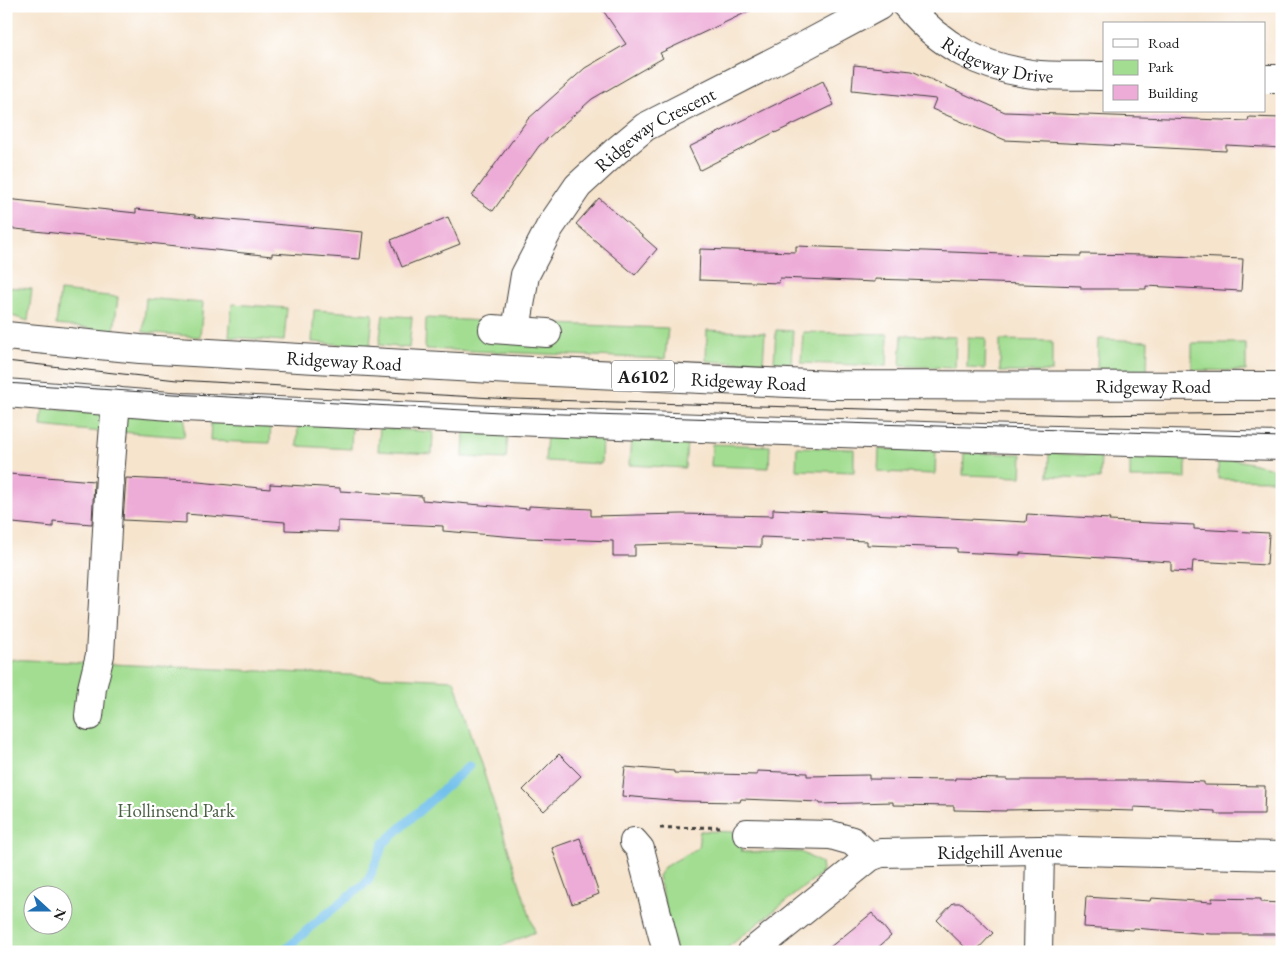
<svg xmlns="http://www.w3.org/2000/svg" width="1288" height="958" font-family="'EB Garamond',serif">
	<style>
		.green { fill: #a2dd91; stroke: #5f7c56; fill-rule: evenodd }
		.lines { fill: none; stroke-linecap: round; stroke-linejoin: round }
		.stream { stroke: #71c0ec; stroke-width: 9 }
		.building { fill: #edacd7 }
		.minor-casing { stroke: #3d3a37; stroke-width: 30 }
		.highway-casing { stroke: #3d3a37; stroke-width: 30 }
		.path { stroke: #3d3a37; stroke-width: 3; stroke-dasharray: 4 4; stroke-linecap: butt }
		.minor { stroke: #fff; stroke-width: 28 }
		.highway { stroke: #fff; stroke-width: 28 }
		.tram { stroke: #1c1c1c; stroke-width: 1 }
		.labels { text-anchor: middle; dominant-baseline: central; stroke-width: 4.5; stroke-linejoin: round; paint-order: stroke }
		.shield { fill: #fff; stroke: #606060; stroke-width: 1 }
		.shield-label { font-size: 18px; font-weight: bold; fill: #1c1c1c }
		.street-label { font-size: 19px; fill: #1c1c1c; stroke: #fff }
		.park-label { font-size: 19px; fill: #4b6045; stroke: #fff }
	</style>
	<rect width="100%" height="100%" fill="#fff"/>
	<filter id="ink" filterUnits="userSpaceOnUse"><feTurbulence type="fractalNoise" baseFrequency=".02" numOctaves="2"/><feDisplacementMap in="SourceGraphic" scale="10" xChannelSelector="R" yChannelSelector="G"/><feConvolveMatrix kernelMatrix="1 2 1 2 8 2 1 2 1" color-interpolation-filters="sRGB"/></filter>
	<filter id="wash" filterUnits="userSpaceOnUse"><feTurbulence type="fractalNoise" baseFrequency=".0096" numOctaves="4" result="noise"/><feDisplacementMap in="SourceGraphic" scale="20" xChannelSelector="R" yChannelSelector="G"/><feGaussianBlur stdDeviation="1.12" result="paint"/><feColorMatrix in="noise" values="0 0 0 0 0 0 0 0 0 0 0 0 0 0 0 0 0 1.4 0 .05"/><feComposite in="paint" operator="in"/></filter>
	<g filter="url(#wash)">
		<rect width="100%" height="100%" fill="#f6e4cd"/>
		<g class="green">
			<path d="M6,287L32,289L28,321L6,314Z"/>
			<path d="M60,291L118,297L114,331L56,325Z"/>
			<path d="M146,298L203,303L200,337L143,332Z"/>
			<path d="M232,304L287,308L284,341L229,337Z"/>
			<path d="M314,310L373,314L370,347L312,342Z"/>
			<path d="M383,315L412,317L409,348L379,345Z"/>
			<path d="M426,318L484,321V340L553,342L555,324L668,328L665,359L425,349Z"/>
			<path d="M707,330L765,333L763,364L706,361Z"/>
			<path d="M776,330L793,331L791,363L774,362Z"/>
			<path d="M803,332L888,334L887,366L801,363Z"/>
			<path d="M902,335L956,337L955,368L900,366Z"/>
			<path d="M968,337L986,338L985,369L967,368Z"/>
			<path d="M1098,339L1148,341L1147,371L1097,370Z"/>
			<path d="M1000,340L1052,341V372H1000Z"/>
			<path d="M1192,343H1246V371L1192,370Z"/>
			<path d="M43,408L102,414L101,432L41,426Z"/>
			<path d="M123,414L185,418L184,437L121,432Z"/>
			<path d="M211,420L271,422L270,443L210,441Z"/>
			<path d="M298,424L352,426L351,449L297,446Z"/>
			<path d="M380,428L433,432L432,454L378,451Z"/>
			<path d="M464,431L508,433L506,459L463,457Z"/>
			<path d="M547,435L602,438L601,464L545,461Z"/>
			<path d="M631,439L687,442L685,468L629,465Z"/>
			<path d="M712,444L770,446L769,468L711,466Z"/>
			<path d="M797,447L854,449V472L796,470Z"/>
			<path d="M879,449L936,451L935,474L878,472Z"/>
			<path d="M964,453L1022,454L1021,477L963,475Z"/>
			<path d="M1049,453L1101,456L1100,479L1048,476Z"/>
			<rect x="1130" y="457" width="56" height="21"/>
			<path d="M1218,459L1237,460L1273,468V480L1218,479Z"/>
			<path d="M6,659L454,680L535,932L488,952H6ZM32,896H62V926H32Z"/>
			<path d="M700,831L739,832L742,852H801L821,863L822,871L819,875L722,952H676L658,876L664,867L698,848Z"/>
		</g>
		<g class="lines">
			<path class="stream" d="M283,952L314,924L368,881L384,843L469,766"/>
		</g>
		<g id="blocks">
			<g class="building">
				<path d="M600,6H760L660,53L663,58L592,99L539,146L493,211L472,196L528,119L585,68L626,44Z"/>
				<path d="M854,65L912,71L1005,112L1248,121L1249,117L1282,118V148L1226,145V151L1005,140L932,109L936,99L852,90Z"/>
				<path d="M823,81L834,105L775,133V132L700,170L689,147Z"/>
				<path d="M599,198L657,249L635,275L576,224Z"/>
				<path d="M6,199L136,213V209L195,215V217L363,232L360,259L272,253V256L6,228Z"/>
				<path d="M448,217L460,244L402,267L391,240Z"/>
				<path d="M796,246L1028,255L1081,256V254L1146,255L1243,259L1241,291L1146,286V289H1081V286L875,279V282L780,278L779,283L699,280L700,249L796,252Z"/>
				<path d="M9,474L94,481L92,524L53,521V527L13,523V516H6Z"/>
				<path d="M126,478L188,481L270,489V484L340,488V491L422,496V500L529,509V506L591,509V516L682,514L773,516V509L1026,522L1027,514L1110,519L1109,521L1194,525V529L1269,533L1267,565L1193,561L1192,572L1171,571V562L1020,553V555L957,552V548L867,545V541L761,537V547L674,544L635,545V556H613V541L528,538L443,531V526L338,521V532L285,530V522L186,514V523L123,520Z"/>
				<path d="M559,754L581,776L544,811L523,790Z"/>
				<path d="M625,767L674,771V773L757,775V771L807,773V776L869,775V779L955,780V778L1007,779V780H1153L1204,782V785L1265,786L1264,814H1215V811L1134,807V811L1065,809L1006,810V811L954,810V806L893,805V802L820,804V802L741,799L740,802L682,801L622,796Z"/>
				<path d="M580,838L599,894L572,904L552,848Z"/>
				<path d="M1086,897L1150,901L1151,898L1212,902V898L1261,899V902L1282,903V934H1211L1133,928V930L1084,927Z"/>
				<path d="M953,903H962L993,933L975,952H970L937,920Z"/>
				<path d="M872,913L891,936L873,952H824Z"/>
			</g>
		</g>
	</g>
	<g filter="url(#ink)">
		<use href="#blocks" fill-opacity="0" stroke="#3d3a37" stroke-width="1"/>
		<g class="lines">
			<defs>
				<g id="minor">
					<path id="s1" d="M907,6C941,46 980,67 1032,74C1055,77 1080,75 1104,76"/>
					<path d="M1264,79H1282"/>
					<path d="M493,329L547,333"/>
					<path id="s2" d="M516,330L525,275L550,227L578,186L615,152L645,127L808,44L879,6"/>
					<path d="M89,716L92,688L100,655L110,476L116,401"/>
					<path d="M747,833L831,835L852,841L870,857"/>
					<path d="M634,842L640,849L667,952"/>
					<path id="s3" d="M752,952L870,857L881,853L1040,850L1282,856"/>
					<path d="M1038,952L1040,850"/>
				</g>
				<g id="highway">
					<path id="s4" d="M6,336L140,349L511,370L831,385L1282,386"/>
					<path d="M6,393L183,407L564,423L981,438L1282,446"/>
				</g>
			</defs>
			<use href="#minor" class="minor-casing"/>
			<use href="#highway" class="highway-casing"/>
			<path class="path" d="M660,828L721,827"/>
			<use href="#minor" class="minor"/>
			<use href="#highway" class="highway"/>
			<g class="tram">
				<path d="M6,361L177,380L511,399L1078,415L1282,413"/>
				<path d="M6,383L174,394L500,412L1282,437"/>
			</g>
		</g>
	</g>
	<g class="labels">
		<rect class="shield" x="612" y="360.5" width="62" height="31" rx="4"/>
		<g class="shield-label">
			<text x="643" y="376">A6102</text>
		</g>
		<g class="street-label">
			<text stroke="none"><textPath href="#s1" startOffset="109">Ridgeway Drive</textPath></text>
			<text stroke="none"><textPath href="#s2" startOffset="256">Ridgeway Crescent</textPath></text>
			<text stroke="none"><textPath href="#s4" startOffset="339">Ridgeway Road</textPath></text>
			<text stroke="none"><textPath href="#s4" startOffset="744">Ridgeway Road</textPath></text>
			<text stroke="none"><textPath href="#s4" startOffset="1149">Ridgeway Road</textPath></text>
			<text stroke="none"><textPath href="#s3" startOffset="282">Ridgehill Avenue</textPath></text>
		</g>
		<g class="park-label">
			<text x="176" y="810">Hollinsend Park</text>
		</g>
	</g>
	<rect width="1288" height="958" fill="none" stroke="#fff" stroke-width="25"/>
	<rect x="1103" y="22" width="162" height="90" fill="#ffffff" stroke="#a4a4a4"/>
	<rect x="1113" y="39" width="25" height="8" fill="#ffffff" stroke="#a4a4a4"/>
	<text x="1148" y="48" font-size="15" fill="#1c1c1c">Road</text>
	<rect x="1113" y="60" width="25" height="15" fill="#a2dd91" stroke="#a4a4a4"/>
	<text x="1148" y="72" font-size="15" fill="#1c1c1c">Park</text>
	<rect x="1113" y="85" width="25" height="15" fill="#edacd7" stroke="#a4a4a4"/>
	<text x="1148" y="98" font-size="15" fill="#1c1c1c">Building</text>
	<g transform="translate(48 910) rotate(111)"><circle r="24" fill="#ffffff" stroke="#a4a4a4"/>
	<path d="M0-4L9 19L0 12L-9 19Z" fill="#1f6fb2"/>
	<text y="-8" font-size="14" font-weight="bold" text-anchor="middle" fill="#1c1c1c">N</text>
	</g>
</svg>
